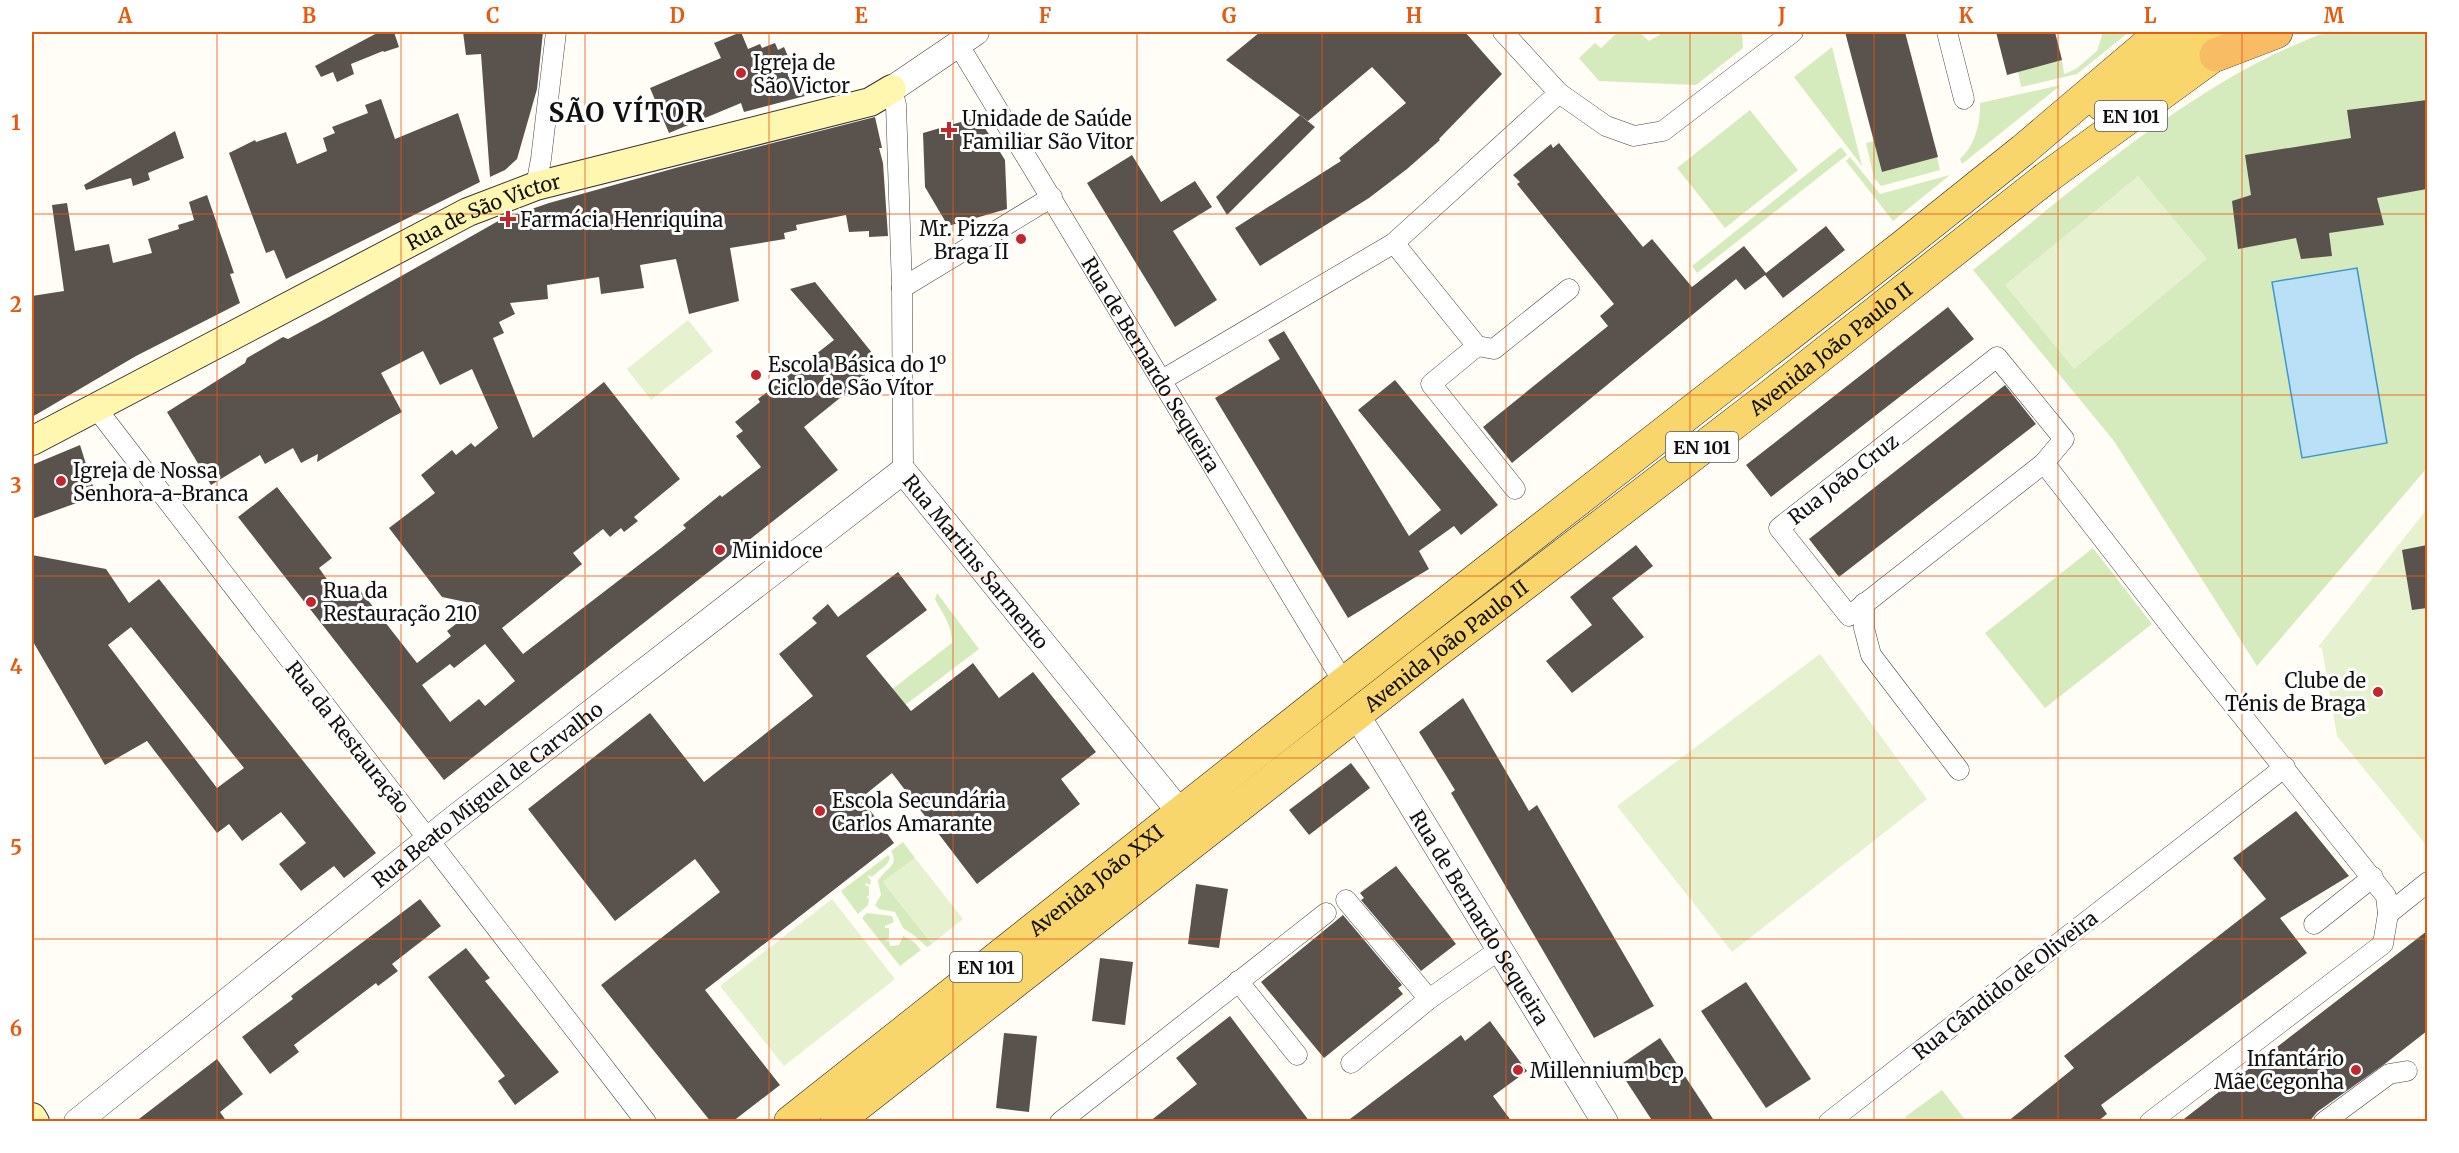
<svg xmlns="http://www.w3.org/2000/svg" width="2459" height="1153" font-family="Merriweather,serif">
	<style>
		.green { fill: #d5ebbd }
		.pitch { fill: #e6f2cf }
		.water { fill: #b9e0f7; stroke: #3f96cf; stroke-width: 1.5 }
		.building { fill: #5a524d; fill-rule: evenodd }
		.lines { fill: none; stroke-linecap: round; stroke-linejoin: round }
		.minor-casing { stroke: #444; stroke-width: 21 }
		.tertiary-casing { stroke: #444; stroke-width: 27 }
		.secondary-casing { stroke: #333; stroke-width: 30 }
		.primary-casing { stroke: #222; stroke-width: 33 }
		.trunk-casing { stroke: #222; stroke-width: 34 }
		.minor { stroke: #fff; stroke-width: 20 }
		.tertiary { stroke: #fff; stroke-width: 26 }
		.secondary { stroke: #fff6b0; stroke-width: 28 }
		.primary { stroke: #f9d66b; stroke-width: 32 }
		.trunk { stroke: #f7bc64; stroke-width: 33 }
		.grid { fill: none; stroke: #e8590c; stroke-width: 1.5; stroke-opacity: 0.55 }
		.poi-dot { fill: #c4262e; stroke: #fff; stroke-width: 2 }
		.labels { text-anchor: middle; dominant-baseline: central; stroke-width: 6; stroke-linejoin: round; paint-order: stroke }
		.shield { fill: #fff; stroke: #585858; stroke-width: 1.5 }
		.shield-label { font-size: 18px; font-weight: bold; fill: #111 }
		.poi-label { font-size: 20px; fill: #111; stroke: #fff; text-anchor: start }
		.street-label { font-size: 20px; fill: #111; stroke: #fff }
		.district-label { font-size: 26px; font-weight: bold; letter-spacing: 1.5px; fill: #111; stroke: #fff }
		.neatline { fill: none; stroke: #e8590c; stroke-width: 2 }
		.grid-label { font-size: 20px; text-anchor: middle; font-weight: bold; fill: #e8590c }
	</style>
	<rect width="100%" height="100%" fill="#fffdf5"/>
	<g class="green">
		<path d="M1618,32H1639L1649,41L1664,32H1742L1743,48L1696,85L1599,81L1579,58L1595,43L1601,48Z"/>
		<path d="M2103,32H2129L2077,74L2021,87L2018,72L2062,60L2064,74L2076,69L2097,51Z"/>
		<path d="M2327,32H2427V468L2257,666L2114,441L1973,270C2079,185 2198,78 2327,32Z"/>
		<path d="M1832,47L1862,166L1794,77Z"/>
		<path d="M2061,85L1962,164L1960,159C1975,146 1981,122 1980,103Z"/>
		<path d="M1750,110L1798,170L1725,228L1677,168Z"/>
		<path d="M1874,141L1882,172L1937,157L1940,170L1881,186L1874,178L1866,143Z"/>
		<path d="M1841,147L1847,155L1697,273L1692,266Z"/>
		<path d="M1850,157L1880,194L1950,175L1893,221L1846,161Z"/>
		<path d="M2093,548L2152,624L2045,708L1985,633Z"/>
		<path d="M937,593L979,649L863,737L851,721L952,643C952,624 943,615 935,599Z"/>
		<path d="M903,842L915,858L883,882L932,944L927,947L915,936L903,928L895,912L879,909L875,905L881,895L878,881C884,869 900,866 891,851Z"/>
		<path d="M888,855L890,858L887,864L872,877L869,875L868,877L871,880L870,885L866,883L865,885L869,887V895L866,898H869L868,905L858,914L841,891Z"/>
		<path d="M867,913L892,916L894,922L885,926V928H889V938L885,941H889L890,946L899,945L903,936L914,942L921,950L900,966L862,918Z"/>
		<path d="M1942,1090L1966,1121H1909L1905,1117Z"/>
	</g>
	<g class="pitch">
		<path d="M2138,176L2207,259L2074,369L2005,285Z"/>
		<path d="M688,320L713,351L651,400L627,369Z"/>
		<path d="M2427,509V846L2337,736L2322,648L2318,647Z"/>
		<path d="M1820,654L1927,799L1732,952L1617,806Z"/>
		<path d="M915,858L963,919L932,944L883,882Z"/>
		<path d="M832,899L895,979L784,1066L720,986Z"/>
	</g>
	<path class="water" d="M2357,268L2387,443L2302,458L2272,282Z"/>
	<g class="building">
		<path d="M379,32H394L399,47L384,52L383,51L351,64L354,74L337,82L333,72L321,77L315,66Z"/>
		<path d="M463,32H543L537,89L517,159L505,170L490,177L481,54L466,55Z"/>
		<path d="M741,32L748,49L760,44L762,48L775,43L778,50L784,47L805,96L744,112L741,103L669,133L650,88L721,58L714,43Z"/>
		<path d="M1260,32H1465L1502,74L1439,139L1440,140L1407,169L1369,198L1260,266L1235,228L1341,161L1339,158L1406,103L1372,67L1308,121L1226,60Z"/>
		<path d="M1845,32H1905L1938,157L1882,172Z"/>
		<path d="M1996,32H2055L2062,60L2007,75Z"/>
		<path d="M381,99L395,139L458,113L480,182L286,279L274,250L266,253L229,153L255,140L256,142L286,132L297,164L327,151L323,138L335,133L332,127L368,113L365,105Z"/>
		<path d="M2427,100V189L2377,198L2384,225L2329,233L2332,256L2301,259L2296,238L2238,249L2232,201L2251,195L2245,155L2351,138L2347,110Z"/>
		<path d="M1300,115L1315,127L1227,215L1216,197Z"/>
		<path d="M875,117L882,148H879L883,163L888,236L869,237V231L849,232L846,215L796,225L797,230L784,233L785,239L730,248L739,301L689,314L676,259L640,265L644,288L601,294L599,277L547,285L548,299L510,303L515,314L499,322L504,333L493,338L533,438L604,382L680,479L634,517L638,521L624,532L621,528L610,537L603,529L573,553L582,564L502,628L523,654L661,548L686,528L683,525L720,495L722,497L761,467L736,436L743,431L735,422L760,402L758,399L834,340L790,289L815,282L873,354L857,366L866,377L804,427L838,470L444,780L238,517L277,487L332,558L319,568L340,598L356,585L417,663L451,636L447,631L480,605L442,597L389,528L435,493L421,475L452,450L456,455L471,443L475,447L498,428L472,369L440,385L423,351L381,373L402,412L389,419L317,462L318,454L301,463L293,448L265,464L260,455L211,485L167,412L245,363L247,358L283,337L288,339L329,317L500,220L549,203L679,167ZM485,644L515,681L485,706L479,699L450,722L422,685L450,664L454,668Z"/>
		<path d="M978,117L1005,160L1007,209L948,226L925,187L923,133Z"/>
		<path d="M175,131L184,158L148,173L150,180L133,186L131,178L86,190L84,185Z"/>
		<path d="M1559,143L1643,247L1652,239L1692,287L1744,246L1766,273L1826,226L1845,250L1783,298L1765,275L1745,290L1736,279L1512,463L1483,427L1608,326L1600,316L1614,304L1517,184L1520,182L1513,175L1551,144L1553,148Z"/>
		<path d="M1132,155L1161,202L1195,181L1212,207L1173,231L1217,300L1175,327L1087,183Z"/>
		<path d="M207,195L234,273L230,274L240,303L136,356L32,417V296L64,291L52,205L67,203L75,251L109,244L113,263L152,253L148,239L179,229L178,225L194,220L189,202Z"/>
		<path d="M1948,307L1974,339L1771,497L1746,465Z"/>
		<path d="M1284,331L1409,536L1441,510L1358,410L1395,380L1498,505L1461,535L1454,526L1419,551L1429,569L1348,618L1215,398L1280,359L1268,340Z"/>
		<path d="M2005,385L2036,424L1839,577L1809,539Z"/>
		<path d="M80,445L96,496L32,519V465Z"/>
		<path d="M1636,545L1653,566L1612,598L1644,637L1572,693L1546,661L1592,625L1570,597Z"/>
		<path d="M2427,545V608L2412,610L2402,550Z"/>
		<path d="M32,555L106,569L129,603L159,579L376,853L344,878L334,866L301,891L279,864L306,843L281,812L242,841L229,824L217,833L147,741L105,765L32,640ZM131,627L244,768L217,788L108,645Z"/>
		<path d="M898,572L927,610L866,656L911,711L973,663L999,698L1033,672L1096,752L1061,779L1080,804L977,884L892,773L861,798L894,843L705,990L780,1085L732,1122H711L601,985L720,892L695,859L615,921L528,809L650,713L704,782L813,696L779,654L817,623L812,618L828,604L838,617Z"/>
		<path d="M1463,698L1529,811L1537,805L1654,1006L1594,1038L1451,793L1455,790L1419,732Z"/>
		<path d="M1351,763L1370,788L1309,835L1289,810Z"/>
		<path d="M2296,811L2349,876L2280,918L2307,953L2101,1105L2107,1114L2097,1122H2007L2074,1068L2064,1056L2266,899L2233,858Z"/>
		<path d="M1396,866L1456,944L1421,971L1361,900L1364,898L1360,893Z"/>
		<path d="M1196,884L1228,889L1219,948L1188,944Z"/>
		<path d="M420,899L441,926L392,964L398,971L378,986L376,983L294,1045L299,1052L270,1074L242,1037L293,999L291,996Z"/>
		<path d="M1343,915L1402,985L1398,988L1403,994L1324,1058L1261,982Z"/>
		<path d="M2427,931V1031L2386,1063L2317,1112L2309,1122H2180Z"/>
		<path d="M466,948L490,978L485,981L559,1072L515,1105L498,1081L505,1076L428,977Z"/>
		<path d="M1100,958L1133,962L1125,1025L1092,1021Z"/>
		<path d="M1746,982L1811,1079L1766,1108L1701,1011Z"/>
		<path d="M1230,1016L1310,1122H1149L1197,1084L1176,1058Z"/>
		<path d="M1490,1021L1527,1071L1493,1096L1512,1122H1346L1461,1035L1465,1041Z"/>
		<path d="M1004,1033L1037,1036L1029,1112L996,1108Z"/>
		<path d="M1660,1038L1715,1122H1653L1617,1067Z"/>
		<path d="M217,1059L243,1094L220,1112L227,1122H135Z"/>
	</g>
	<g class="lines">
		<defs>
			<g id="minor">
				<path d="M1503,32L1559,93L1606,126L1634,136L1663,131L1793,32"/>
				<path d="M1947,32L1964,99"/>
				<path id="s1" d="M958,44L1344,683"/>
				<path d="M892,89L896,105L902,288L903,471"/>
				<path d="M536,186L541,159L556,32"/>
				<path d="M1394,243L1477,346L1431,384L1515,489"/>
				<path d="M902,288L1052,197"/>
				<path d="M1477,346L1494,349L1569,289"/>
				<path d="M1997,357L2064,439L2044,463L1849,616L1779,528Z"/>
				<path d="M1162,380L1394,243L1559,93"/>
				<path d="M96,408L646,1122"/>
				<path d="M2044,463L2180,638L2386,896L2388,914L2383,944L2150,1122"/>
				<path d="M1864,603V628L1871,655L1959,770"/>
				<path d="M1346,900L1429,999"/>
				<path d="M2388,914L2428,882"/>
				<path d="M2314,924L2373,877"/>
				<path d="M1238,981L1297,1055"/>
				<path d="M1351,1063L1429,999L1499,950"/>
				<path d="M1060,1122L1326,913"/>
				<path d="M1829,1122L2285,767"/>
				<path d="M2324,1122L2389,1074L2407,1071"/>
			</g>
			<g id="tertiary">
				<path d="M892,89L976,32"/>
				<path id="s2" d="M1356,714L1605,1122"/>
				<path id="s3" d="M77,1122L455,818L903,471L1192,827"/>
			</g>
			<g id="secondary">
				<path id="s4" d="M32,441L468,212L536,186L870,102L892,89"/>
				<path d="M32,1117L35,1122"/>
			</g>
			<g id="primary">
				<path d="M2102,105L2151,74L2205,32"/>
				<path id="s5" d="M790,1122L1344,683L1903,246L2023,150L2162,32"/>
				<path id="s6" d="M836,1122L1427,659L1770,396L2046,178L2238,38"/>
			</g>
			<path id="trunk" d="M2216,55L2276,32"/>
		</defs>
		<use href="#minor" class="minor-casing"/>
		<use href="#tertiary" class="tertiary-casing"/>
		<use href="#secondary" class="secondary-casing"/>
		<use href="#primary" class="primary-casing"/>
		<use href="#trunk" class="trunk-casing"/>
		<use href="#minor" class="minor"/>
		<use href="#tertiary" class="tertiary"/>
		<use href="#secondary" class="secondary"/>
		<use href="#primary" class="primary"/>
		<use href="#trunk" class="trunk"/>
	</g>
	<path class="grid" d="M217,32V1122M401,32V1122M585,32V1122M769,32V1122M953,32V1122M1137,32V1122M1322,32V1122M1506,32V1122M1690,32V1122M1874,32V1122M2058,32V1122M2242,32V1122M32,214H2428M32,395H2428M32,576H2428M32,758H2428M32,939H2428"/>
	<g class="poi-dot">
		<circle cx="741" cy="73" r="6"/>
		<path d="M946 121h6v6h6v6h-6v6h-6v-6h-6v-6h6z"/>
		<path d="M505 210h6v6h6v6h-6v6h-6v-6h-6v-6h6z"/>
		<circle cx="1021" cy="239" r="6"/>
		<circle cx="756" cy="375" r="6"/>
		<circle cx="61" cy="481" r="6"/>
		<circle cx="720" cy="550" r="6"/>
		<circle cx="311" cy="602" r="6"/>
		<circle cx="2378" cy="692" r="6"/>
		<circle cx="820" cy="811" r="6"/>
		<circle cx="1518" cy="1070" r="6"/>
		<circle cx="2356" cy="1070" r="6"/>
	</g>
	<g class="labels">
		<g class="shield">
			<rect x="2095" y="101" width="72" height="30" rx="4.5"/>
			<rect x="1666" y="432" width="72" height="30" rx="4.5"/>
			<rect x="950" y="952" width="72" height="30" rx="4.5"/>
		</g>
		<g class="shield-label">
			<text x="2131" y="116">EN 101</text>
			<text x="1702" y="447">EN 101</text>
			<text x="986" y="967">EN 101</text>
		</g>
		<g class="poi-label">
			<text x="753" y="62">Igreja de<tspan x="753" dy="23">São Victor</tspan></text>
			<text x="962" y="118">Unidade de Saúde<tspan x="962" dy="23">Familiar São Vitor</tspan></text>
			<text x="520" y="219">Farmácia Henriquina</text>
			<text x="1009" y="228" text-anchor="end">Mr. Pizza<tspan x="1009" dy="23">Braga II</tspan></text>
			<text x="768" y="364">Escola Básica do 1º<tspan x="768" dy="23">Ciclo de São Vítor</tspan></text>
			<text x="73" y="470">Igreja de Nossa<tspan x="73" dy="23">Senhora-a-Branca</tspan></text>
			<text x="732" y="550">Minidoce</text>
			<text x="323" y="590">Rua da<tspan x="323" dy="23">Restauração 210</tspan></text>
			<text x="2366" y="680" text-anchor="end">Clube de<tspan x="2366" dy="23">Ténis de Braga</tspan></text>
			<text x="832" y="800">Escola Secundária<tspan x="832" dy="23">Carlos Amarante</tspan></text>
			<text x="2344" y="1058" text-anchor="end">Infantário<tspan x="2344" dy="23">Mãe Cegonha</tspan></text>
			<text x="1530" y="1070">Millennium bcp</text>
		</g>
		<g class="street-label">
			<text stroke="none"><textPath href="#s4" startOffset="507">Rua de São Victor</textPath></text>
			<text stroke="none"><textPath href="#s6" startOffset="1260">Avenida João Paulo II</textPath></text>
			<text stroke="none"><textPath href="#s1" startOffset="374">Rua de Bernardo Sequeira</textPath></text>
			<text transform="translate(1843 479) rotate(-38)">Rua João Cruz</text>
			<text stroke="none"><textPath href="#s3" startOffset="1168">Rua Martins Sarmento</textPath></text>
			<text stroke="none"><textPath href="#s6" startOffset="774">Avenida João Paulo II</textPath></text>
			<text transform="translate(348 737) rotate(52)">Rua da Restauração</text>
			<text stroke="none"><textPath href="#s3" startOffset="525">Rua Beato Miguel de Carvalho</textPath></text>
			<text stroke="none"><textPath href="#s5" startOffset="390">Avenida João XXI</textPath></text>
			<text stroke="none"><textPath href="#s2" startOffset="238">Rua de Bernardo Sequeira</textPath></text>
			<text transform="translate(2005 985) rotate(-38)">Rua Cândido de Oliveira</text>
		</g>
		<g class="district-label">
			<text x="627" y="112">SÃO VÍTOR</text>
		</g>
	</g>
	<rect width="2459" height="1153" fill="none" stroke="#ffffff" stroke-width="66"/>
	<rect x="33" y="33" width="2393" height="1087" class="neatline"/>
	<g class="grid-label">
		<text x="125" y="23">A</text>
		<text x="309" y="23">B</text>
		<text x="493" y="23">C</text>
		<text x="677" y="23">D</text>
		<text x="861" y="23">E</text>
		<text x="1045" y="23">F</text>
		<text x="1229" y="23">G</text>
		<text x="1414" y="23">H</text>
		<text x="1598" y="23">I</text>
		<text x="1782" y="23">J</text>
		<text x="1966" y="23">K</text>
		<text x="2150" y="23">L</text>
		<text x="2334" y="23">M</text>
		<text x="16" y="130">1</text>
		<text x="16" y="312">2</text>
		<text x="16" y="493">3</text>
		<text x="16" y="674">4</text>
		<text x="16" y="855">5</text>
		<text x="16" y="1036">6</text>
	</g>
</svg>
